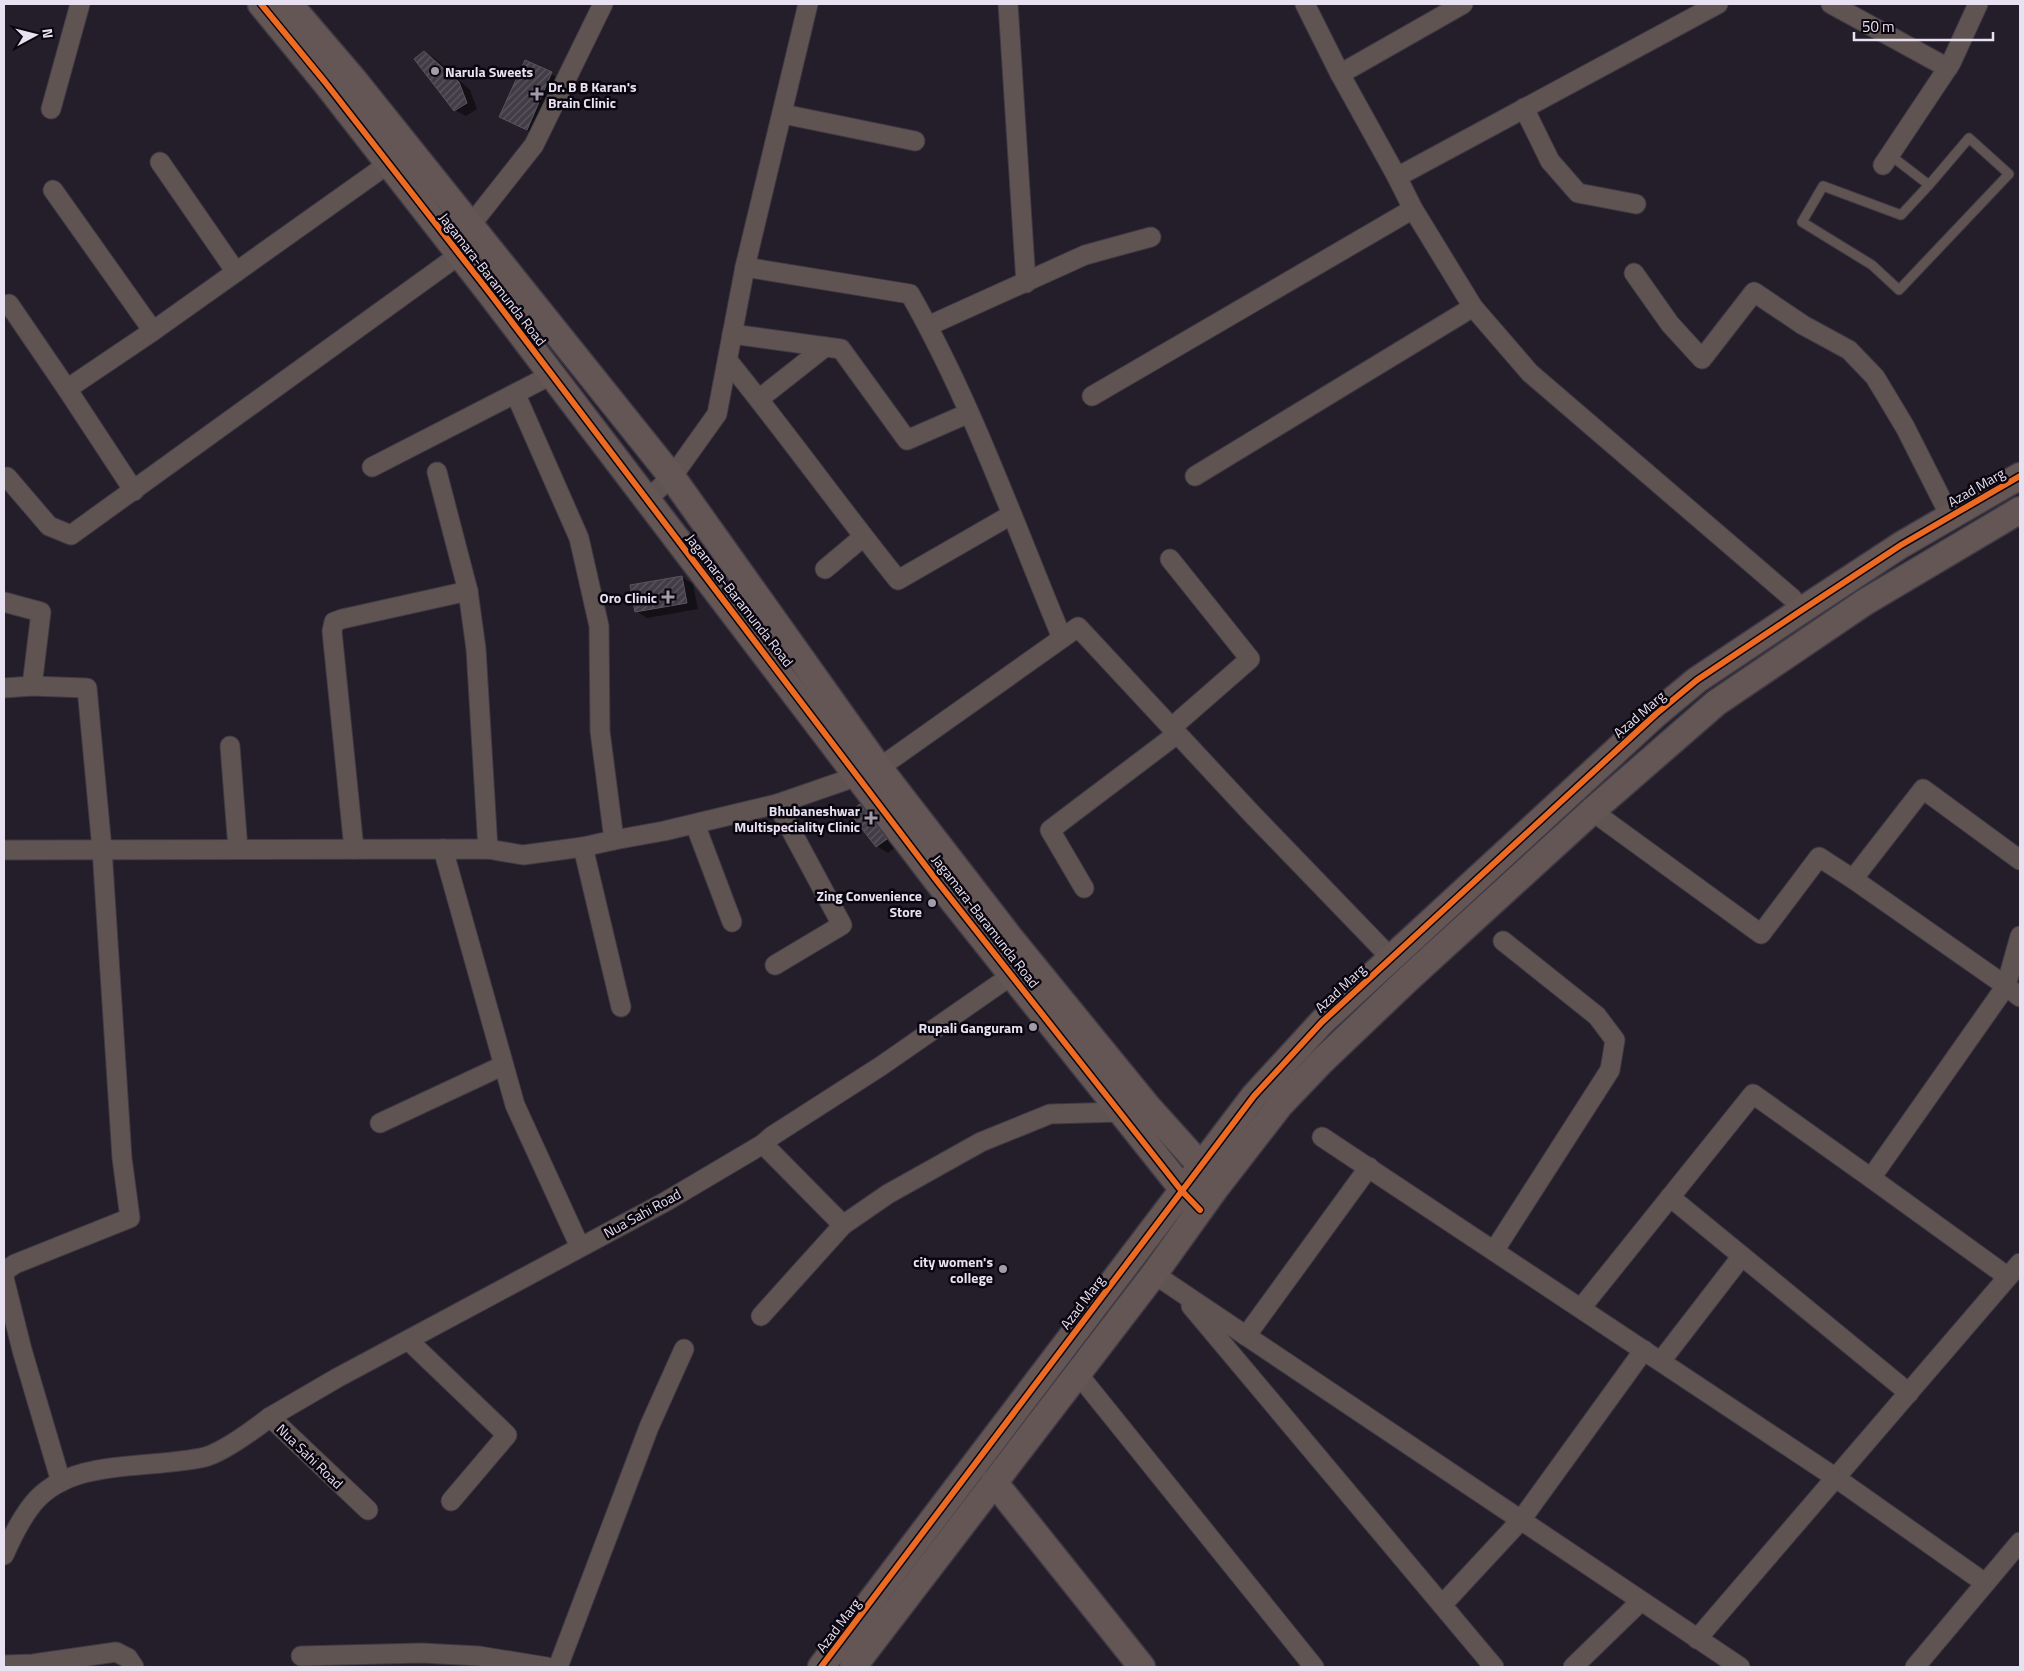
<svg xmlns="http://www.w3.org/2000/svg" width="2024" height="1671" font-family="'Titillium Web',sans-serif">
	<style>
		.shadow { fill: #0007 }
		.building { fill: url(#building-hatch); stroke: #5a545f }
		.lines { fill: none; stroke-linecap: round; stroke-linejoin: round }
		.lane-casing { stroke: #3f3a45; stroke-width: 11 }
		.street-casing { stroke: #3f3a45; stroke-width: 21 }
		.secondary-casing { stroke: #3f3a45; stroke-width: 29 }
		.lane { stroke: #605452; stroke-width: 9 }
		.street { stroke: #605452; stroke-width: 19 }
		.secondary { stroke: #645655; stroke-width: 26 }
		.cycleway-casing { stroke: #0a0610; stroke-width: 9 }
		.cycleway { stroke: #ed6a23; stroke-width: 6 }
		.poi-dot { fill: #a39dab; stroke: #0a0610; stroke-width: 2 }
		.labels { text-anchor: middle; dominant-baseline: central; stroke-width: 5; stroke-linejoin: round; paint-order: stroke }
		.poi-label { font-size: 14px; font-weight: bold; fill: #e8e1f1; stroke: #0a0610; text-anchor: end }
		.street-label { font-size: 14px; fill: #e8e1f1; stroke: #0a0610 }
	</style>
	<defs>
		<pattern id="building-hatch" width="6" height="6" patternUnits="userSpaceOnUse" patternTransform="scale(1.25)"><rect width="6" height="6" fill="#413c46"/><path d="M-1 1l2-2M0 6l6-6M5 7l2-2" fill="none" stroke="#5c5861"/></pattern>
	</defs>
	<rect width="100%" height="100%" fill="#241e2a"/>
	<g class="shadow">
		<path d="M425,52L436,59L470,90L477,109L466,116L455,110Z"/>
		<path d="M525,62L569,83L544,139L501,117Z"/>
		<path d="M682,577L693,584L698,609L647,618L636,611Z"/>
		<path d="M860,806L871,812L897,846L888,853L877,846L851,813Z"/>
	</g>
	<g class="building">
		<path d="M424,51L459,82L467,103L454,111L414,59Z"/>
		<path d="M525,60L552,72L527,130L499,117Z"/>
		<path d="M682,576L687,603L635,612L630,585Z"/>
		<path d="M860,804L887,839L876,847L849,812Z"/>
	</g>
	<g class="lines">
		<defs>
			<path id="lane" d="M1890,155L1929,185L1969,138L2009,174L1899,290L1872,265L1802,222L1823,186L1901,215L1929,185"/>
			<g id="street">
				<path d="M1008,4L1026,283"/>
				<path d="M1305,4L1340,74L1463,4"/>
				<path d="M1831,4L1948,68"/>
				<path d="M1340,74L1397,177L1718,4"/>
				<path d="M1524,108L1550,161L1578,193L1636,204"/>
				<path d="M51,109L80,4"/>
				<path d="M783,114L915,141"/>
				<path d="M160,162L236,272"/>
				<path d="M1883,165L1951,63L1978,4"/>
				<path d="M1397,177L1413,209L1473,307L1530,373L1792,598L1802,610"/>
				<path d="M53,190L153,331"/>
				<path d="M470,226L534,145L603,4"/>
				<path d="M745,267L808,4"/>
				<path d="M1634,273L1670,324L1702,359L1754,292L1803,325L1849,350L1875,377L1905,427L1950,516"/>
				<path d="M9,304L67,389"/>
				<path d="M928,326L1085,255L1151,237"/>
				<path d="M732,334L841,349L907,440L969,413"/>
				<path d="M728,361C786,432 840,508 898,580L1011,515"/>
				<path d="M1092,396L1413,209"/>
				<path d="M759,399L825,347"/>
				<path d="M372,467L551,375"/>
				<path d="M437,472L468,591L476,649L488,849"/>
				<path d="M1195,476L1473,307"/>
				<path d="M7,477L49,526L71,535L459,255"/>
				<path d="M134,491L67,389L153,331L388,164"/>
				<path d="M646,500L672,477L717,414L745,267L910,294C972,403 1014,523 1062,638"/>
				<path d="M1170,559L1250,659L1171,728"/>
				<path d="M825,569L863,537"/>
				<path d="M4,602L41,612L32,686L87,688L102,849L122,1158L130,1218L15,1264L6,1270L4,1278L22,1350L61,1482"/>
				<path d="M4,688L32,686"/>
				<path d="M230,746L238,849"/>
				<path d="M879,768L1078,627L1252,814L1391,958"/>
				<path d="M1592,811L1761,934L1819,857L1853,879L1923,789L2020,860"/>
				<path d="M695,824L732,922"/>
				<path d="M614,840L664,831L777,804L858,776"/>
				<path d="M583,847L621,1007"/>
				<path d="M354,849L332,631L334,622L342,619L468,591"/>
				<path d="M443,849L515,1105L580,1247"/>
				<path d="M4,850L488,849L523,855L583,847L614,840L600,731L599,626L579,538L516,395"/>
				<path d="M1853,879L2006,986L1871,1178L2008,1277"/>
				<path d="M1084,888L1050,830L1177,734"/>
				<path d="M2020,936L2006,986L2020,997"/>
				<path d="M775,965L842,925L777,804"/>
				<path d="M380,1123L502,1066"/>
				<path d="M1322,1137L1836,1478L1985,1583"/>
				<path d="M763,1144L772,1136L881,1066L1012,975"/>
				<path d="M1670,1197L1909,1393"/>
				<path d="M1494,1251L1610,1070L1615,1040L1597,1016L1503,941"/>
				<path d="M1154,1274L1740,1667"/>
				<path d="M1191,1306L1494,1667"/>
				<path d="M1581,1308L1753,1094L1871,1178"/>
				<path d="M761,1316L843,1225"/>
				<path d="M1246,1336L1369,1167"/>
				<path d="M408,1340L507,1435L451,1501"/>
				<path d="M1661,1361L1742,1256"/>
				<path d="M1078,1374L1314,1667"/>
				<path d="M368,1510L270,1417L337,1378L665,1202L763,1144L843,1225L888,1194L981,1142L1050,1114L1121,1112"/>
				<path d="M4,1555C11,1539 21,1519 32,1505C70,1456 151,1470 205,1457C223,1452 255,1429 270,1417"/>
				<path d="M1442,1605L1521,1520L1644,1350"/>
				<path d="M1697,1639L2020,1263"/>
				<path d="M301,1656L422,1653L479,1656L547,1667"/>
				<path d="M4,1665L33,1664L116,1652L128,1658L134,1667"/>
				<path d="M558,1667L649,1427L684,1349"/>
				<path d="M1573,1667L1641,1601"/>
				<path d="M1915,1667L2020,1542"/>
			</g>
			<g id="secondary">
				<path d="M261,4L325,82L489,292L937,881L1192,1201"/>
				<path d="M289,4L354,80L672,477L879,768L1011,939L1148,1107L1211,1177"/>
				<path d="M994,1482L1142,1667"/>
				<path d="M821,1667L1254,1096L1322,1022L1656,714L1697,680L1802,610L1901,545L2020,476"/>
				<path d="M853,1667L1154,1274L1215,1189L1280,1105L1322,1061L1408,979L1592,811L1716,703L1865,602L2020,510"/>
			</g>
		</defs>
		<use href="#lane" class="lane-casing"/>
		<use href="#street" class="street-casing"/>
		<use href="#secondary" class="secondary-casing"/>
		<use href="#lane" class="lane"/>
		<use href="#street" class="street"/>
		<use href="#secondary" class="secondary"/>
		<defs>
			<g id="cycleway">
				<path d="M261,4L325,82L489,292L937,881L1181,1190L1200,1210"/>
				<path d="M821,1667L1254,1096L1322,1022L1656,714L1697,680L1802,610L1901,545L2020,476"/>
			</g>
		</defs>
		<use href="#cycleway" class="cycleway-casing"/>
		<use href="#cycleway" class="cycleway"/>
	</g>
	<g class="poi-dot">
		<circle cx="435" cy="71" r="5"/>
		<path d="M534.5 86.5h5v5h5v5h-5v5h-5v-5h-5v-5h5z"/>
		<path d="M665.5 589.5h5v5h5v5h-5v5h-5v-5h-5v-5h5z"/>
		<path d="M868.5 810.5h5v5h5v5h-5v5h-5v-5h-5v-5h5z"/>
		<circle cx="932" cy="903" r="5"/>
		<circle cx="1033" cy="1027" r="5"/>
		<circle cx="1003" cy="1269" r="5"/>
	</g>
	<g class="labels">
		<g class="poi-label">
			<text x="445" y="71" text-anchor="start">Narula Sweets</text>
			<text x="548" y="86" text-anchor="start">Dr. B B Karan's<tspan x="548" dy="16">Brain Clinic</tspan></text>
			<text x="657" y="597">Oro Clinic</text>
			<text x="860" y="810">Bhubaneshwar<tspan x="860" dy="16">Multispeciality Clinic</tspan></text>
			<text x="922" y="895">Zing Convenience<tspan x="922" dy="16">Store</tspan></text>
			<text x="1023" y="1027">Rupali Ganguram</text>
			<text x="993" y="1261">city women's<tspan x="993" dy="16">college</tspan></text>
		</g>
		<g class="street-label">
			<text transform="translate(493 279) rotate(52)">Jagamara-Baramunda Road</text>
			<text transform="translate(1976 487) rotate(-30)">Azad Marg</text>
			<text transform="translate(740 600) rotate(52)">Jagamara-Baramunda Road</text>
			<text transform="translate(1639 714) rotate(-41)">Azad Marg</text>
			<text transform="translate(986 921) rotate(52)">Jagamara-Baramunda Road</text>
			<text transform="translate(1340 988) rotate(-43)">Azad Marg</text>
			<text transform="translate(642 1213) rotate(-29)">Nua Sahi Road</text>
			<text transform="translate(1082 1302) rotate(-53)">Azad Marg</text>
			<text transform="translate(310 1456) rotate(44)">Nua Sahi Road</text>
			<text transform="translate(838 1625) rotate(-53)">Azad Marg</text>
		</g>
	</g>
	<rect width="2024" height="1671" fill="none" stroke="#e8e1f1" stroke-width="10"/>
	<g transform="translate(35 35) rotate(83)" stroke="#0a0610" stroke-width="4" paint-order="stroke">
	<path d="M0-4L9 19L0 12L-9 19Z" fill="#e8e1f1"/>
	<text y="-8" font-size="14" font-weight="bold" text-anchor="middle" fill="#e8e1f1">N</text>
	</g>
	<path d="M1854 32v8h139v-8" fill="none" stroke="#e8e1f1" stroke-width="2.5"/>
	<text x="1862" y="32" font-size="15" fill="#e8e1f1" stroke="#0a0610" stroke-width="4" paint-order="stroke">50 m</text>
</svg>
